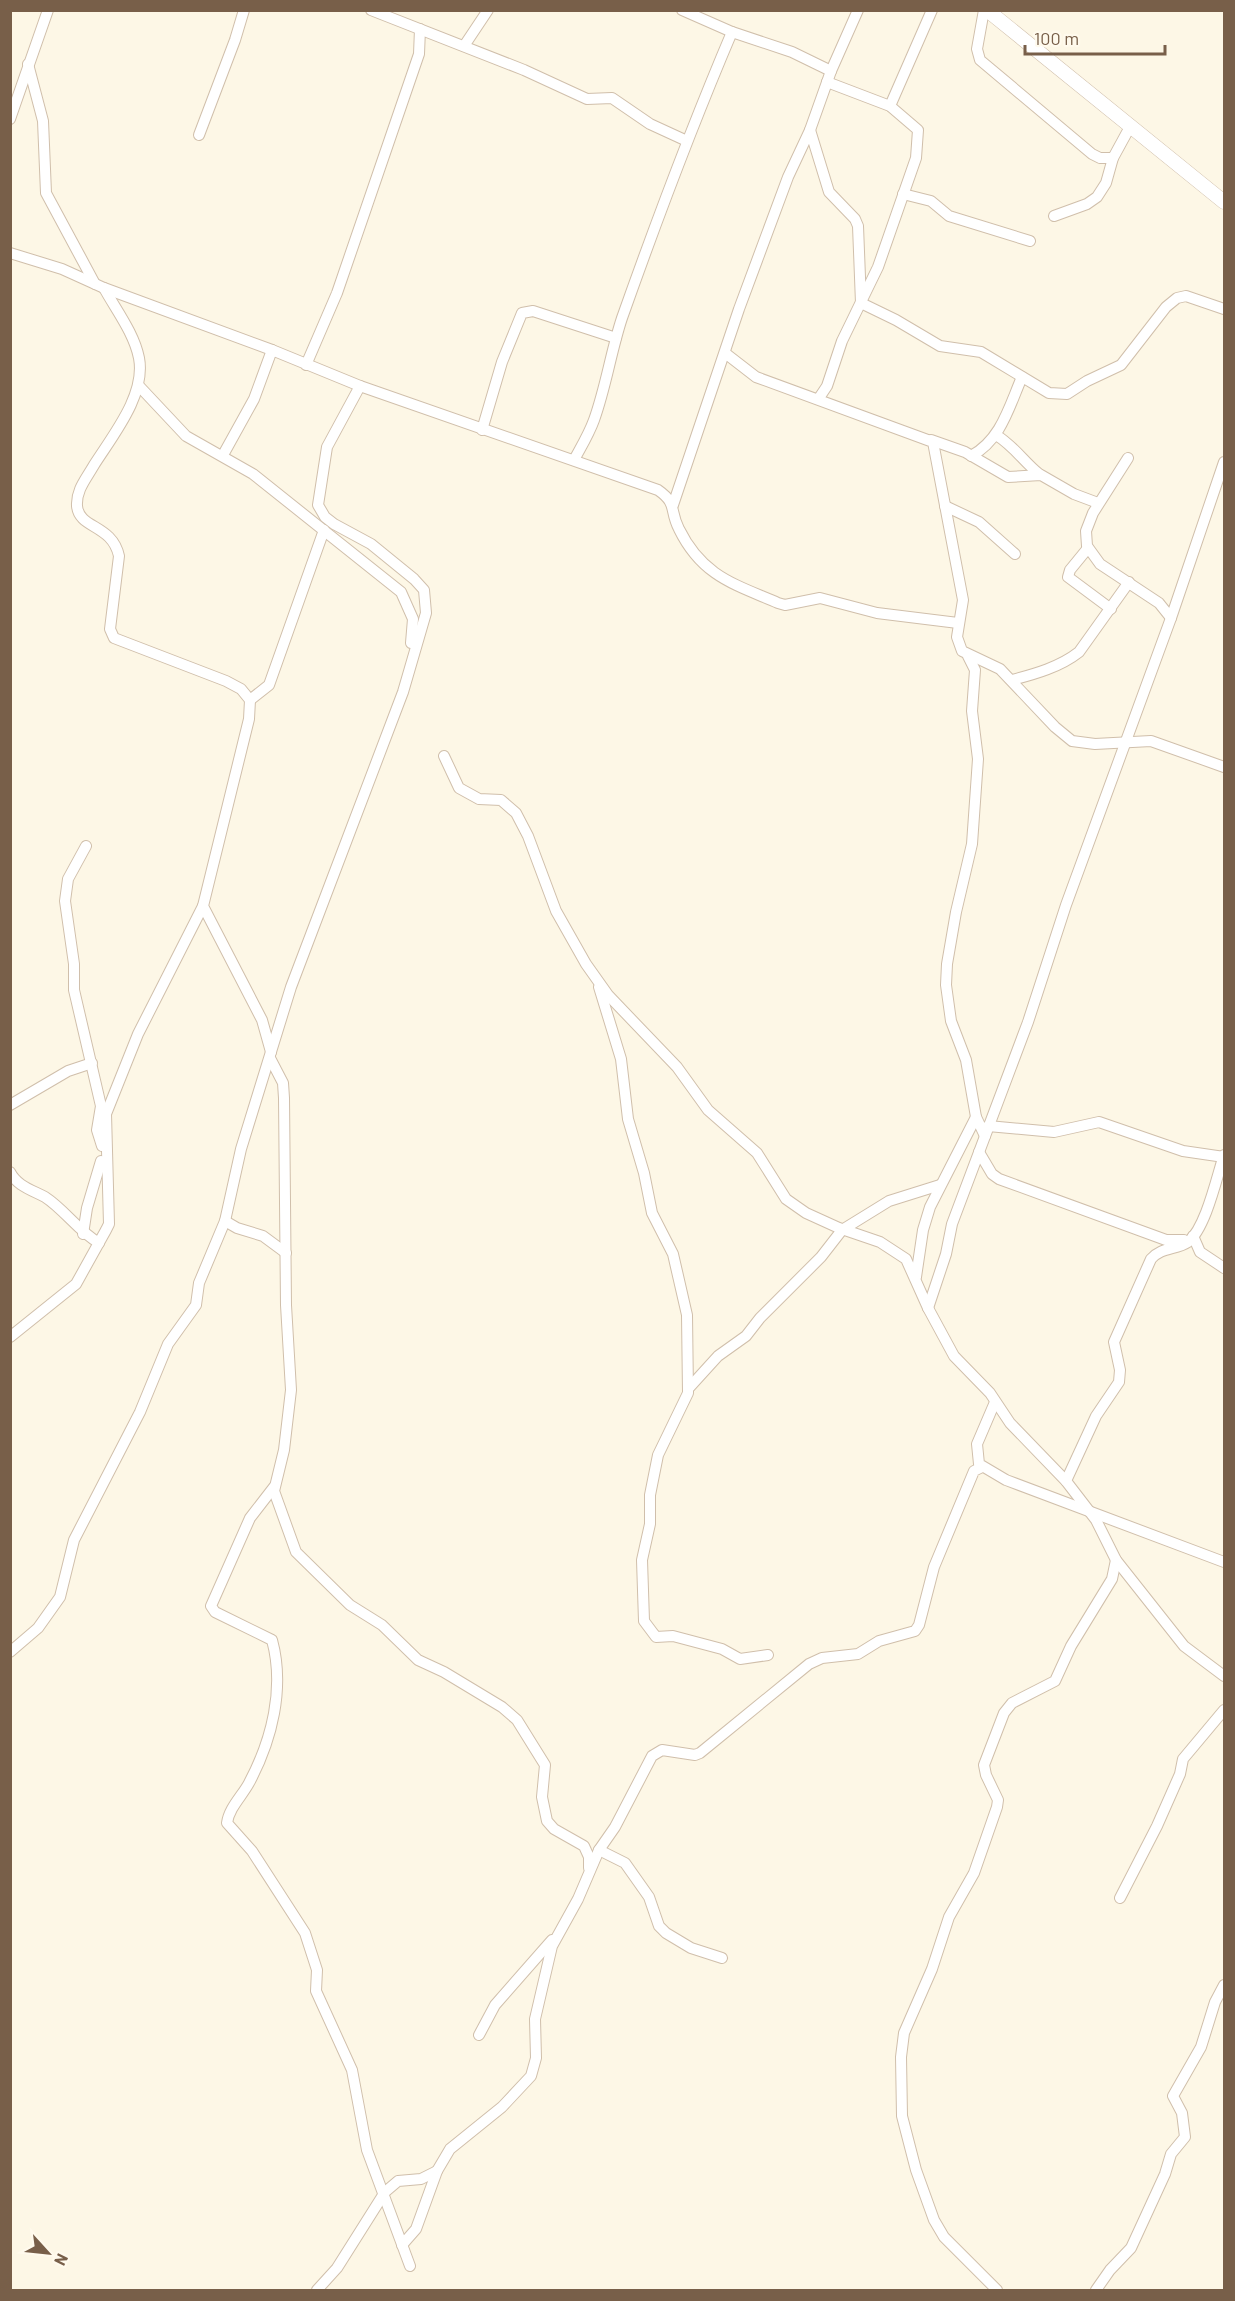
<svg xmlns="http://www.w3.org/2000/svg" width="1235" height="2301" font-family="Barlow,sans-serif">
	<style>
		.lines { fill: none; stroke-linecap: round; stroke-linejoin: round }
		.minor-casing { stroke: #d0bfab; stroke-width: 12 }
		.tertiary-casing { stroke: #d0bfab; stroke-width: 15 }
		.minor { stroke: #fff; stroke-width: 10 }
		.tertiary { stroke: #fff; stroke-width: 14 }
	</style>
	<rect width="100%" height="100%" fill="#fdf7e6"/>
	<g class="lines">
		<defs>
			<g id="minor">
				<path d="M371,10L524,70L587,99L612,98L650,124L687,141"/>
				<path d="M682,10L732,32L792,52L831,71"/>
				<path d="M984,10L977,49L980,60L1092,154L1100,158H1113"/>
				<path d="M464,46L488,10"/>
				<path d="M28,64L43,121L46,193L95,284"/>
				<path d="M890,106L932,10"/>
				<path d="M10,119L48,10"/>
				<path d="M810,130L829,192L855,219L858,226L861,303L896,320L940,346L981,352L1049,393L1067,394L1087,381L1121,365L1166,307L1177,298L1186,296L1224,309"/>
				<path d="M199,135L235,40L244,10"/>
				<path d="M903,194L931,201L949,216L1030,241"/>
				<path d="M1054,216L1087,204L1097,197L1106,183L1113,158L1131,125"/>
				<path d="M10,253L62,269L104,288L272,350L360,386L658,490C678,504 669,510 679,529C702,576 734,584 778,603L785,605L820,598L877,613L958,623"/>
				<path d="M104,288C116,310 134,333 139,358C146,395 113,435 94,465C86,479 76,490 77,506C79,529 112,524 119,556L110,629L114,638L226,681L241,689L250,700L249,719L203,906L262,1020L271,1052"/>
				<path d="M725,353L756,377L933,442L963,600L957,637L962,651L1000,669L1055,727L1072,741L1095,744L1151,741L1224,767"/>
				<path d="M306,365L337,293L419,54L420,29"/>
				<path d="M139,386L186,436L253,474L401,592L413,619L411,643"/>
				<path d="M819,398L827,386L842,341L878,267L916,158L918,130L890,106L827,82"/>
				<path d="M482,430L502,362L522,313L533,311L616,338"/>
				<path d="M996,435C1014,446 1023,461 1039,474"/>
				<path d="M931,440L965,452L1008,477L1041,475L1074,494L1098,503"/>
				<path d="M223,455L254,399L272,350"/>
				<path d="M971,456C1001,440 1009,407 1022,377"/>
				<path d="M1128,458L1093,513L1086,531L1087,546L1100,564L1159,603L1171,618"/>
				<path d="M574,460C581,447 589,434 594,420C606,387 611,351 622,318C656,222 692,126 732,32"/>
				<path d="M673,505L739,309L788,177L810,130L831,71L858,10"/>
				<path d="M945,506L979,522L1015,554"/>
				<path d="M1088,548L1070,570L1068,577L1111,609"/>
				<path d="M968,656L975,670L972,711L978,759L972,844L956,912L947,964L946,985L951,1021L966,1060L976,1117L985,1136"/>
				<path d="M1012,680C1035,674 1060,667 1079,652L1129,582"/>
				<path d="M250,700L269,685L324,530"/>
				<path d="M444,756L459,788L479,799L501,800L516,813L528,836L556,911L586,964L608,995L677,1067L708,1110L757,1153L786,1199L806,1213L839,1228L880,1242L906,1259L928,1308L954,1356L990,1393L1010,1423L1066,1481L1096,1520L1116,1560L1184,1646L1224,1676"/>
				<path d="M86,846L68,879L65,901L74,964V990L101,1106L97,1130L102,1146"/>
				<path d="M599,987L621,1059L628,1119L644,1173L652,1213L673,1254L687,1315L688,1393L658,1455L650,1495V1524L642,1560L644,1621L656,1637L673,1636L722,1649L740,1659L768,1655"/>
				<path d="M270,1058L283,1083L284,1098L286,1305L291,1390L284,1450L274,1491L296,1552L350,1605L382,1625L418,1660L444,1672L502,1707L517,1720L545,1765L542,1797L547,1821L554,1829L584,1846L589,1857V1868"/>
				<path d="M10,1105L68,1071L92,1063"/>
				<path d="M988,1126L1054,1132L1099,1122L1183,1151L1224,1157"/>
				<path d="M979,1152L992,1174L999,1179L1166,1240H1184"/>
				<path d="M10,1172C17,1186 32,1190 45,1197C65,1210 78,1231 99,1243"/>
				<path d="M225,1221L237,1228L263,1236L286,1253"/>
				<path d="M83,1234L87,1208L101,1161"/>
				<path d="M1193,1236L1200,1252L1224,1268"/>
				<path d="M916,1277L923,1230L930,1207L976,1117"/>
				<path d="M928,1308L946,1254L952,1224L1028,1022L1066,905L1171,618L1224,462"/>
				<path d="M10,1337L76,1284L106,1230L109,1224L106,1114L138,1034L203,906"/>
				<path d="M688,1389L718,1356L746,1336L760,1318L821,1257L842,1230L889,1201L940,1185"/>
				<path d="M995,1402L977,1444L979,1464L1006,1480L1224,1562"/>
				<path d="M1066,1481L1096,1416L1119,1382L1120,1370L1114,1342L1151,1259C1161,1247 1176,1250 1188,1242C1206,1228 1217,1176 1224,1155"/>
				<path d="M274,1487L250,1518L211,1606L215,1612L272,1640C285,1688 272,1740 249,1783C242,1796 229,1808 227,1823L252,1851L305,1933L317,1970L316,1991L352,2070L367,2150L410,2266"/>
				<path d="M10,1652L38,1628L60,1597L74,1540L140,1412L168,1344L196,1305L199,1283L225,1221L241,1149L291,987L403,692L426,613L424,590L414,579L371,544L334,524L325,517L318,505L327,447L360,386"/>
				<path d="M599,1850L625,1863L649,1897L659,1926L666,1933L691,1948L722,1958"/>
				<path d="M1120,1898L1157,1826L1180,1774L1183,1759L1224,1710"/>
				<path d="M479,2035L495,2005L552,1940"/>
				<path d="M402,2245L416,2229L437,2171L450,2149L502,2107L531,2076L536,2058L535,2019L552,1946L578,1899L599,1850L615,1827L652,1756L662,1750L695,1755L700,1753L809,1664L822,1658L858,1654L879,1641L915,1631L919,1625L934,1567L974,1471L982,1467"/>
				<path d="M317,2290L337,2268L385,2192L398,2181L421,2179L437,2171"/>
				<path d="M997,2290L944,2237L934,2220L916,2170L902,2116L901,2057L904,2033L932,1969L949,1917L974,1873L997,1807L998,1800L986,1775L984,1765L1004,1713L1012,1703L1055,1681L1071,1646L1112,1579L1116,1560"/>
				<path d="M1096,2290L1110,2270L1131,2248L1165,2174L1171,2154L1185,2137L1182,2113L1173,2096L1201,2047L1215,2002L1224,1985"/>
			</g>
			<path id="tertiary" d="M987,10L1224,202"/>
		</defs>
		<use href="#minor" class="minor-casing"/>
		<use href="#tertiary" class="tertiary-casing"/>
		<use href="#minor" class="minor"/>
		<use href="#tertiary" class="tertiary"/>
	</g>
	<rect width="1235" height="2301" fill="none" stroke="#785f49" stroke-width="24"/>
	<g transform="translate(48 2253) rotate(117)" stroke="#fffaed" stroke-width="4.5" paint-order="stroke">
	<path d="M0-4.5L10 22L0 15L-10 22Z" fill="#785f49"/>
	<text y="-9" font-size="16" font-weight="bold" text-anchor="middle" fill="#785f49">N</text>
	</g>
	<path d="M1025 45v9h140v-9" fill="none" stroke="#785f49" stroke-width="3"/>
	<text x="1034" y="45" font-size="18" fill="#785f49" stroke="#fffaed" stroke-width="4.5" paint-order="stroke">100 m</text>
</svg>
